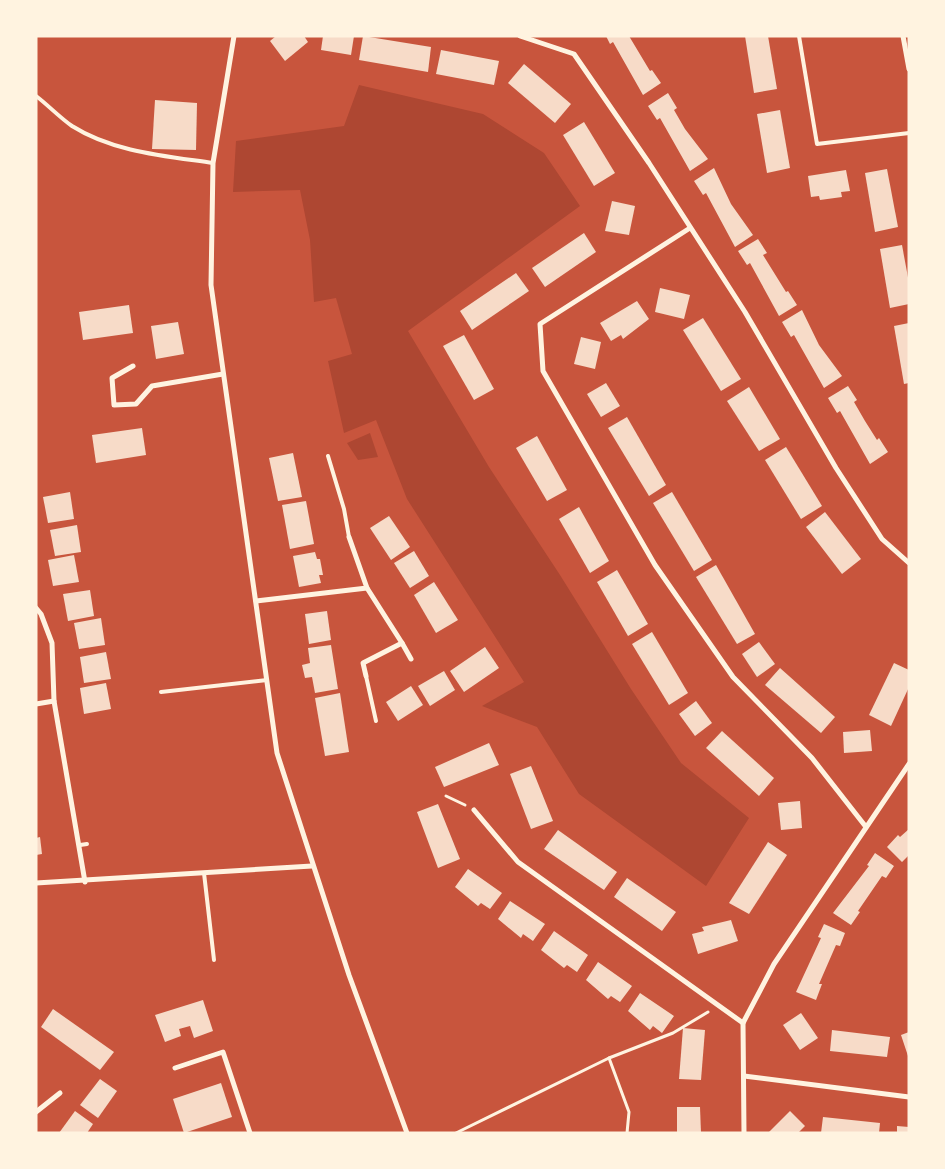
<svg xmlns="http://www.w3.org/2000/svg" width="945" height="1169" font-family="Roboto,sans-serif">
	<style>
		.green { fill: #ae4732 }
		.building { fill: #f7dbc8 }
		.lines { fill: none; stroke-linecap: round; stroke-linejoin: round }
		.path { stroke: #fff3e0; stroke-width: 3 }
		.service { stroke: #fff3e0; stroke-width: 4 }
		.minor { stroke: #fff3e0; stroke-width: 5 }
	</style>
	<rect width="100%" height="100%" fill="#c8553d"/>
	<g class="green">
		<path d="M359,85L483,114L544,153L580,206L408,331L489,467L560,575L631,689L681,763L749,818L706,886L579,794L537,727L482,706L524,682L407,499L376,420L344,433L328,361L352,354L336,298L314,302L310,240L300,190L233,192L236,141L344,126Z"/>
		<path d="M370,433L378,457L358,460L347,443Z"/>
	</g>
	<g class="building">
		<path d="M276,36H304L308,42L285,61L270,41Z"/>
		<path d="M323,36H354L351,55L321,50Z"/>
		<path d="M363,36L431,47L428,72L359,60Z"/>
		<path d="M606,36H629L650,71L652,70L661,83L643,95L613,42L610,44Z"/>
		<path d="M745,36H768L777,89L754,93Z"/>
		<path d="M441,50L499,61L494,85L436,74Z"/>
		<path d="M524,64L571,104L555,123L508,83Z"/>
		<path d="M668,93L677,108L674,110L685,129L708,159L690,171L660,118L657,120L648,106Z"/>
		<path d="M155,100L197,103L196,150L152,149Z"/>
		<path d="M780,110L790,168L767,173L757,114Z"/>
		<path d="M584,122L615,173L594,186L563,135Z"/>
		<path d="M714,168L731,204L753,235L735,247L706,193L703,195L694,181Z"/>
		<path d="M887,169L898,227L875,232L865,173Z"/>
		<path d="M846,170L850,191L841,192L842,197L820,200L819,196L811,197L808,176Z"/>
		<path d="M612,201L635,206L629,235L605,231Z"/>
		<path d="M584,233L596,252L545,287L532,268Z"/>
		<path d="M758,239L767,253L763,255L786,292L788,291L797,305L779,316L750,263L747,265L738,251Z"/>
		<path d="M902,245L909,283V304L890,308L880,249Z"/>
		<path d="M516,273L529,291L472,330L460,311Z"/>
		<path d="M660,288L690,295L684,319L655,312Z"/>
		<path d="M637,301L649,319L623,339L621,335L611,341L600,323Z"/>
		<path d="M129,305L133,333L83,340L79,312Z"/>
		<path d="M802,310L819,345L842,376L824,388L794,335L791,337L782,322Z"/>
		<path d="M703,318L741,379L721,391L683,330Z"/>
		<path d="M178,322L184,354L156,359L151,326Z"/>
		<path d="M909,323V383L904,384L894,326Z"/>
		<path d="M464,335L494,389L474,400L443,346Z"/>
		<path d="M581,337L601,342L595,369L574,364Z"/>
		<path d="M606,383L620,406L601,417L587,394Z"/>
		<path d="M848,386L857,400L854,402L865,421L877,440L879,438L888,452L870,464L840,411L837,413L828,398Z"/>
		<path d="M749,387L780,439L759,451L727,401Z"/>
		<path d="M627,417L666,485L649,496L608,428Z"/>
		<path d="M142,428L146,455L96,463L92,435Z"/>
		<path d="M537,436L567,490L547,501L516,448Z"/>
		<path d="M786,447L822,506L801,519L765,460Z"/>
		<path d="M293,453L302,497L278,501L269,458Z"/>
		<path d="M70,492L74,519L48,523L43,497Z"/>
		<path d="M672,492L712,560L694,571L653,503Z"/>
		<path d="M306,501L314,544L290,549L282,505Z"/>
		<path d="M579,507L609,561L590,573L559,519Z"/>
		<path d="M825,512L861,559L842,574L806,527Z"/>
		<path d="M389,516L410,547L391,560L370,528Z"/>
		<path d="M77,525L81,552L55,556L50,530Z"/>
		<path d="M414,551L429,576L410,588L394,563Z"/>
		<path d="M315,552L317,559H320L323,575H319L321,583L299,587L293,556Z"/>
		<path d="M74,555L79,582L53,586L48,560Z"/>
		<path d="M716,565L755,634L737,644L696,577Z"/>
		<path d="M617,570L648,624L628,636L597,582Z"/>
		<path d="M434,582L458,620L436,633L414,595Z"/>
		<path d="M90,590L94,616L68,621L63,594Z"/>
		<path d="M327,611L331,640L309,644L305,614Z"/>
		<path d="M101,618L105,645L79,649L74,623Z"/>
		<path d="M652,632L688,693L669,705L632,644Z"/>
		<path d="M759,642L775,664L757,677L742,654Z"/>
		<path d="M331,645L338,689L315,693L312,677L305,678L302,665L310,663L308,648Z"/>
		<path d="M485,647L499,668L464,692L450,671Z"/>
		<path d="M106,652L111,679L84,683L80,657Z"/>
		<path d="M894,663L909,670V687L891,726L869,715Z"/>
		<path d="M780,668L835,717L821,733L765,685Z"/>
		<path d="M444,671L455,690L430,706L418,686Z"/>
		<path d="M106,683L111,709L84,714L80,688Z"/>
		<path d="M411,686L423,705L398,721L386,702Z"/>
		<path d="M340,693L349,752L325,756L315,698Z"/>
		<path d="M696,701L712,723L695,736L679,714Z"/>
		<path d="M870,730L872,751L844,753L843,732Z"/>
		<path d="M722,731L774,778L759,796L706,748Z"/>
		<path d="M489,743L499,765L444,787L435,767Z"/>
		<path d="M531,766L553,821L531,829L510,774Z"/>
		<path d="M800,801L802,828L781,830L778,803Z"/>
		<path d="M438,804L460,859L438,868L417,812Z"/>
		<path d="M909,829V855L902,862L887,847L898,835L900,837Z"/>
		<path d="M558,830L617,872L604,890L544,849Z"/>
		<path d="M40,837L42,854L36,855V838Z"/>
		<path d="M768,842L787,855L749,914L729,903Z"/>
		<path d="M875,853L894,866L886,878L882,876L858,911L860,912L851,925L833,913L869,866L867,865Z"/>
		<path d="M468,869L502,893L490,909L481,903L478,906L455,887Z"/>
		<path d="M627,878L676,912L662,931L614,897Z"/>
		<path d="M510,901L545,924L533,941L523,934L521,938L498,919Z"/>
		<path d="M731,920L738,941L698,954L692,934L704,931L702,927Z"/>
		<path d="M824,924L845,933L840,946L836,945L819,984H822L816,1000L796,992L821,938L818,937Z"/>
		<path d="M554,931L588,955L577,972L567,965L564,968L541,950Z"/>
		<path d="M598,962L632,986L620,1002L611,996L608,999L586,980Z"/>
		<path d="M640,993L674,1016L662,1033L653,1026L650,1030L628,1011Z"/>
		<path d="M203,1000L213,1031L194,1038L190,1026L179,1029L181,1036L165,1042L155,1015Z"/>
		<path d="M53,1009L114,1052L100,1070L41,1027Z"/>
		<path d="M801,1013L818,1038L800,1050L783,1025Z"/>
		<path d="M683,1028L705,1030L701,1080L679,1079Z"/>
		<path d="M832,1030L890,1037L887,1057L830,1051Z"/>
		<path d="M909,1032V1056H908L901,1035Z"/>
		<path d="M100,1079L117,1091L98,1118L80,1105Z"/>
		<path d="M221,1083L232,1117L184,1133L173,1099Z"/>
		<path d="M677,1107H700L701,1133H677Z"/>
		<path d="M75,1111L93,1124L87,1133H59Z"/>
		<path d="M790,1111L805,1126L798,1133H768Z"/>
		<path d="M823,1117L880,1123L879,1133H821Z"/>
		<path d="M897,1126L909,1127V1133H897Z"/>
	</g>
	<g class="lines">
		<g class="path">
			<path d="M446,796L465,805"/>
			<path d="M609,1058L673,1033L708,1012"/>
			<path d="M456,1133L609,1058L629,1112L627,1133"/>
		</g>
		<g class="service">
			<path d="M799,36L817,144L909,133"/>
			<path d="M36,96C48,105 59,117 72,126C113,152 165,156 213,163"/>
			<path d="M328,456L344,509L349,537"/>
			<path d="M366,676L376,721"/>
			<path d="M161,692L267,680"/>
			<path d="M80,845L87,844"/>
			<path d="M204,873L214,960"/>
		</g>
		<g class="minor">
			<path d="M234,36L213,163L211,285L277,753L349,975L407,1133"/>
			<path d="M520,36L574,54L649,163L745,312L836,468L882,539L909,563"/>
			<path d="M903,36L909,69"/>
			<path d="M690,228L540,324L543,371L655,565L733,677L812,758L866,827"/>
			<path d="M133,366L112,378L114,405L136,404L152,386L223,374"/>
			<path d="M256,601L367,588L349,537"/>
			<path d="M36,608L41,614L52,643L54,701L85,882"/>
			<path d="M402,643L411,659"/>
			<path d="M366,676L363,663L402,643L367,588"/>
			<path d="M36,704L54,701"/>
			<path d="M474,810L518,862L743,1023"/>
			<path d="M36,883L312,866"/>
			<path d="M175,1068L223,1052L250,1133"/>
			<path d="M744,1076L909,1097"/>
			<path d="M36,1112L60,1093"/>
			<path d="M744,1133L743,1023L774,964L909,764"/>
		</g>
	</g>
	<rect width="945" height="1169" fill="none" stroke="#fff3e0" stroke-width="75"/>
</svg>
